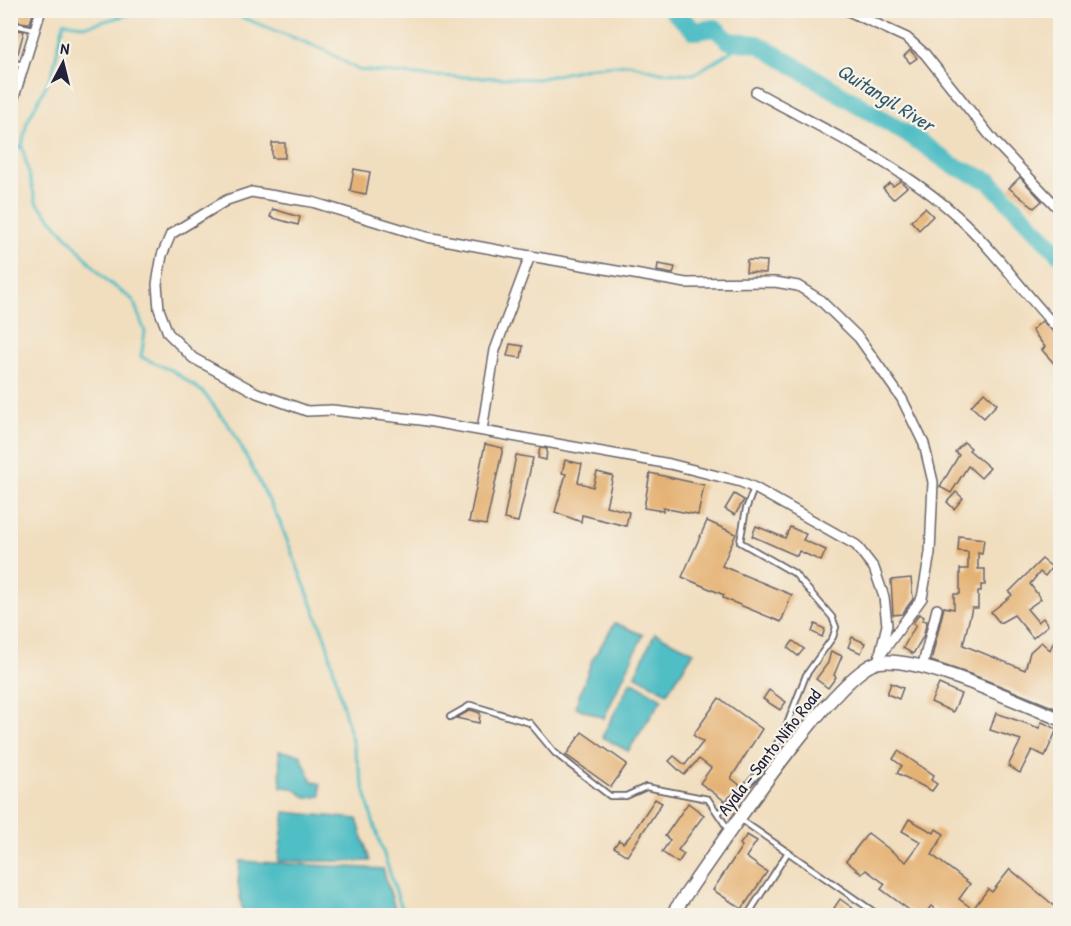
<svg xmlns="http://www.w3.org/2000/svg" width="1071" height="926" font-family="'Patrick Hand',sans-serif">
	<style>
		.water { fill: #50bec5; stroke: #397080; stroke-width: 1.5 }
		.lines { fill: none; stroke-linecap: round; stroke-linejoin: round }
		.stream { stroke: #50bec5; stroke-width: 3 }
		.river { stroke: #50bec5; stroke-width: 18 }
		.building { fill: #e5b275 }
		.service-casing { stroke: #6a6469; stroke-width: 8 }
		.minor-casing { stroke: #6a6469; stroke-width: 12 }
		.tertiary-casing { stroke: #6a6469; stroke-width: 15 }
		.service { stroke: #fff; stroke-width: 4.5 }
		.minor { stroke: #fff; stroke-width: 9 }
		.tertiary { stroke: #fff; stroke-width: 12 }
		.labels { text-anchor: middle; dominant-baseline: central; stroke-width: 4.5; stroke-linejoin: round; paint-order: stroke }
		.street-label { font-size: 18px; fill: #22223b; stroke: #f7f3e8 }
		.water-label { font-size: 20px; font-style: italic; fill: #32596b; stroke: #f7f3e8 }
	</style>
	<rect width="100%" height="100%" fill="#f7f3e8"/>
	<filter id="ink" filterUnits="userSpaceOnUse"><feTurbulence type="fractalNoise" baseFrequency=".0167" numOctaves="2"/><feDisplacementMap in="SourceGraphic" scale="12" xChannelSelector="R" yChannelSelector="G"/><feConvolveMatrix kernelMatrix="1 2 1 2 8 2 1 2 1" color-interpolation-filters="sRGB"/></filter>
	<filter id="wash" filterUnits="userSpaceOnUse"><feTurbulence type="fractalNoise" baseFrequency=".008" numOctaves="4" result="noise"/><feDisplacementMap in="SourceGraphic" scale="24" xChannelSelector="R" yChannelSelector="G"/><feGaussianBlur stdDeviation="1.35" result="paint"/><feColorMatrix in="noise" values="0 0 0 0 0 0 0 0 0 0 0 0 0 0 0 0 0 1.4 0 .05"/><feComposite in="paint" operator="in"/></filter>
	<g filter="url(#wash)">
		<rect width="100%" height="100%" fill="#f1debf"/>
		<g class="water">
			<path d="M615,623L643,635L604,718L575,707L592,660Z"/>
			<path d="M655,633L694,652L667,693L635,675Z"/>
			<path d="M631,681L662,699L628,751L602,737Z"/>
			<path d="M279,751L300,754L312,781L320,784L321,796L307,798L293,788L281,787Z"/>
			<path d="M285,812L357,819L370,861H278Z"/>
			<path d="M240,861L383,869L397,915H243L238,883Z"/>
		</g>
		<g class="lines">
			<g class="stream">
				<path d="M223,10L325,50L358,70L428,76L538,79L592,67L629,64L660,72L694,74L743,44"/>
				<path d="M22,146L36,202L107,281L133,300L145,332L141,357L173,371L203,392L233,431L279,520L326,640L371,815L404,916"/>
				<path d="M10,152L22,146L27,122L52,74L64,22L86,26L146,10"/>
			</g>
			<path class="river" d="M672,10L695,31L715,28L729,41L758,44L920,142L952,165L989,181L1060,255"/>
		</g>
		<g id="blocks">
			<g class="building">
				<path d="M10,10H34L30,23H26L10,20Z"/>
				<path d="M10,29L24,31L18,53L10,51Z"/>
				<path d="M910,50L917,58L910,63L904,56Z"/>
				<rect x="272" y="143" width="13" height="15"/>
				<path d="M354,169L370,172L366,194L350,191Z"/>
				<path d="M1020,177L1042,201L1034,208L1009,188Z"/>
				<path d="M900,181L907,187L893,199L883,188L890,183L893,186Z"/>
				<path d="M925,208L933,216L919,230L911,221Z"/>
				<path d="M273,209L300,217L298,225L270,217Z"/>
				<path d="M747,260L767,261L766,273L746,272Z"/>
				<path d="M658,264L675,267L673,274L657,271Z"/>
				<path d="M1042,321L1060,338V370L1042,350L1045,347L1032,330Z"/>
				<path d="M510,344L523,346L521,358L507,356Z"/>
				<path d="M984,392L997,404L984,418L971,406Z"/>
				<path d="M964,442L971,448L969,450L990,468L981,478L968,466L951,493L940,487L959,455L955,452Z"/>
				<path d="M485,444L503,448L486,525L469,522Z"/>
				<path d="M540,448L547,449L546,460L538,458Z"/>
				<path d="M516,455L533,458L518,522L504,519Z"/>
				<path d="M565,460L582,464L578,482L593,487L597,472L613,476L606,506L629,512L626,526L582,515L581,522L555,512L566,474L562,473Z"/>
				<path d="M650,473L704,485L698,515L663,508V511L644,508Z"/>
				<path d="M956,492L963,498L954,509L947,502Z"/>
				<path d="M734,494L744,500L735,515L725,509Z"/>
				<path d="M707,521L736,534L722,566L792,595L781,622L723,598L724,595L682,577Z"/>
				<path d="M756,526L785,538L790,527L806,534L803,540L826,550L821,561L799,551L797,556L752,536Z"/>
				<path d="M959,536L984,539L982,554L978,553V569H985V585H981V591H978V608H972L963,645L1025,670L1030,652L1041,642L1050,650L1060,626V710L973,675L931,661L944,607L954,609V594H960V569H968V552L958,551Z"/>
				<path d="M1042,559L1052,567L1045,576L1040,572L1030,584L1041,599L1027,609L1038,622L1043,618L1048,625L1033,638L1014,615L1000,623L991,612L1012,595L1009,592Z"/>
				<path d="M911,578L913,599L902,614L893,615L891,580Z"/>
				<path d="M919,614L924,617L922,620L927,621L923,637L913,654L903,648L916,625L913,623Z"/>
				<path d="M815,624L825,629L822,637L812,632Z"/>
				<path d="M852,637L865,643L861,653L848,647Z"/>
				<path d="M793,641L804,649L798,656L788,648Z"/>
				<path d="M831,651L842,656L834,675L836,677L828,688L816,679L828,663Z"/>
				<path d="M891,683L903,688L899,699L887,694Z"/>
				<path d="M939,684L961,694L953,712L931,702Z"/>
				<path d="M769,690L786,702L780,710L763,699Z"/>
				<path d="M719,698L762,729L731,778L741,786L725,801L700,783L711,768L699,759L684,775L669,761L674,756L685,765L703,742L693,735Z"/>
				<path d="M471,710L480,713L479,723L456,718Z"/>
				<path d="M996,713L1039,728L1042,722L1057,729L1045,756L1032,750L1020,773L1008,766L1021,740L990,730Z"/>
				<path d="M582,732L627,764L611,787L566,755Z"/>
				<path d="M898,751L934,775L931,780L937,784L932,791L897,773L902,766L893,759Z"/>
				<path d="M655,799L662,803L627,856L614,847L619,840L623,843L631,835Z"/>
				<path d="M688,803L704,815L678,850L684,854L678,863L662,852L670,840L665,836Z"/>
				<path d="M909,819L934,833L936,829L944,834L932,855L970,884L959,899L973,909L988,889L992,892L1010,869L1057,908L1051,915H943L931,906L924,915H916L881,889L885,884L866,870L862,874L846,861L868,833L906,862L921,842L902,831Z"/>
				<path d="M747,835L757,841L746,857L767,872L742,909L713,890L742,846L740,844Z"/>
				<path d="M840,899L862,915H843L834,908Z"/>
			</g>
		</g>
	</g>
	<g filter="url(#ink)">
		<use href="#blocks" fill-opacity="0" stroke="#6a6469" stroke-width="1.5"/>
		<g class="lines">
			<defs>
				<g id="service">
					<path d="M10,24L34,29"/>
					<path d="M10,62L23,65"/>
					<path d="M450,717L471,705L530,723L555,753L610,796H626L646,787L708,799L728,829"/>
					<path d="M718,813L735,799L761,770L784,732L806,675L833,637L836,627L832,617L794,573L740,542L746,509L754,488"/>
					<path d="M740,819L880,916"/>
					<path d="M747,916L788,852"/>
				</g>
				<g id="minor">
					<path d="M846,10L907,38L925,54L995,142L1060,210"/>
					<path d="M756,92C823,129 901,165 957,216C996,251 1024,294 1060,331"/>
					<path d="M10,110L41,10"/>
					<path d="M530,256L427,237L312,202L251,192L227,200L171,234L162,255L157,284L159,309L168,333L193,358L257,393L307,411L332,410L421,420L670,464L741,482L755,488L856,545L874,568L884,597L887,625L878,662"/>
					<path d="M482,430L495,350L530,256L686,283L775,282L798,286L819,299L859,338L902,399L924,444L933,482L930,553L922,598L881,654"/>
					<path d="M922,668L937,609"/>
				</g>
				<path id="tertiary" d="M671,916C701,873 838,666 880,662C923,657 1017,702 1060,719"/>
			</defs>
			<use href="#service" class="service-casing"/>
			<use href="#minor" class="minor-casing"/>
			<use href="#tertiary" class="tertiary-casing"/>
			<use href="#service" class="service"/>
			<use href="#minor" class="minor"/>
			<use href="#tertiary" class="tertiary"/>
		</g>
	</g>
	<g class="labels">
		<g class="street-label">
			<text transform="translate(769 752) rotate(-52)">Ayala – Santo Niño Road</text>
		</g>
		<g class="water-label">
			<text transform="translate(886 97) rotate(32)">Quitangil River</text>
		</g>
	</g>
	<rect width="1071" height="926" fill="none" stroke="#f7f3e8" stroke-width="36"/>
	<g transform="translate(63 63) rotate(7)" stroke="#f7f3e8" stroke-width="4.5" paint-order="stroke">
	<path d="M0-4.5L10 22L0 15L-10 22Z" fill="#22223b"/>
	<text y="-9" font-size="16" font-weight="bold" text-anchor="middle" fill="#22223b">N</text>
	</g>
</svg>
